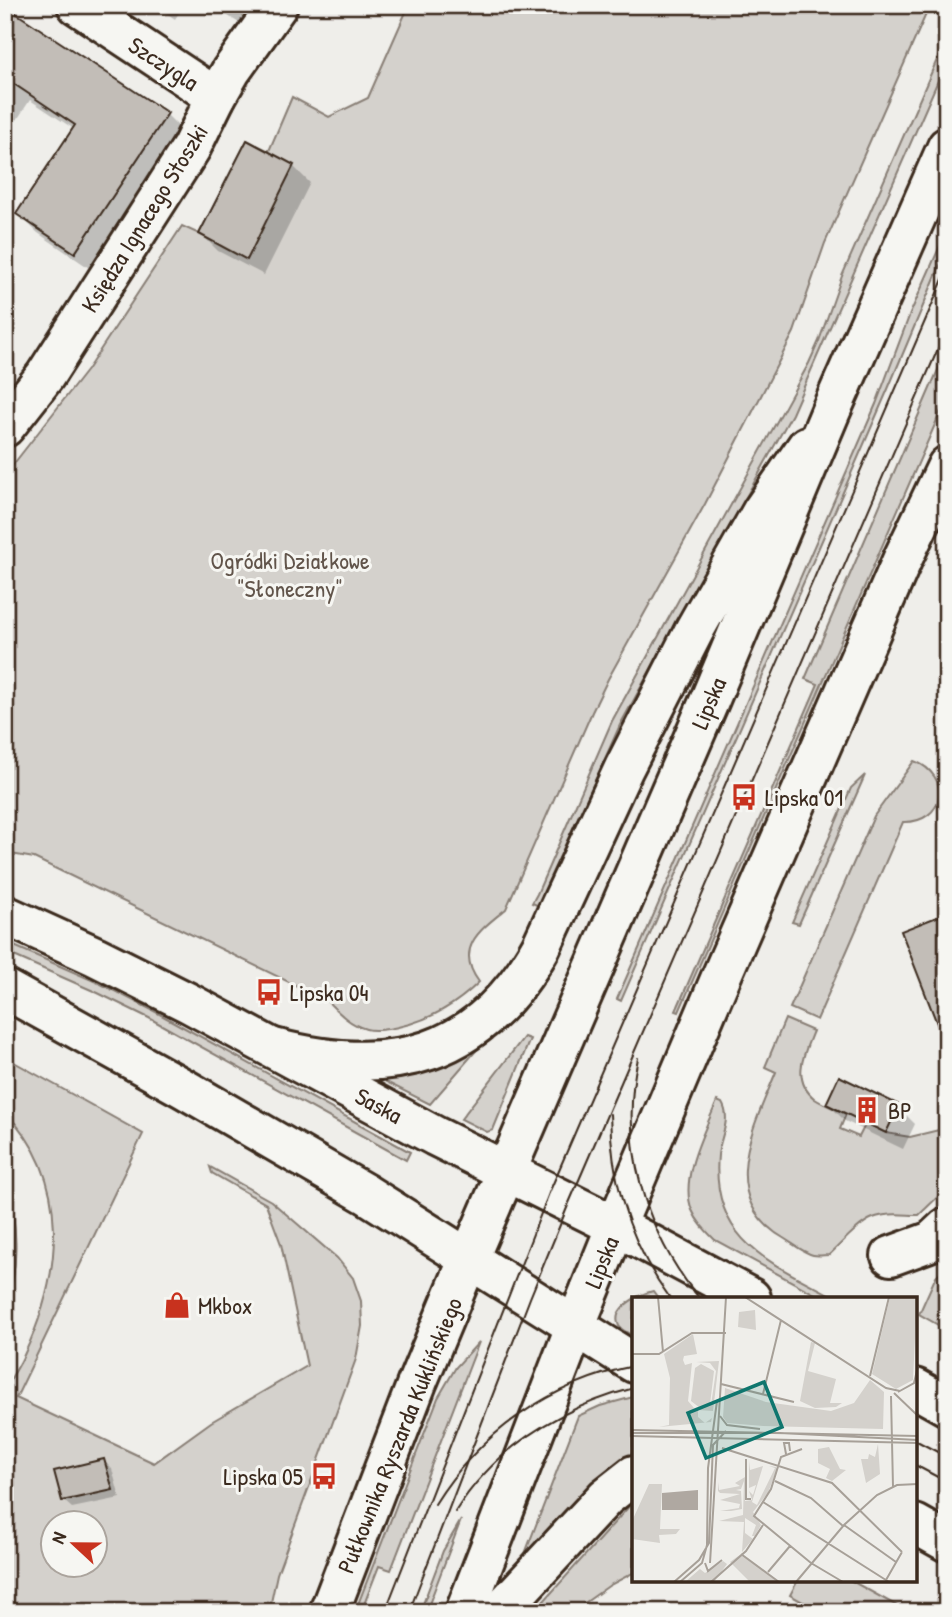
<svg xmlns="http://www.w3.org/2000/svg" width="952" height="1617" font-family="'Patrick Hand',sans-serif">
	<style>
		.green { fill: #d4d1cc; stroke: #887e75; stroke-width: 2; fill-rule: evenodd }
		.shadow { fill: #0003 }
		.building { fill: #c2bdb7; stroke: #3b2a1e; stroke-width: 2 }
		.lines { fill: none; stroke-linecap: round; stroke-linejoin: round }
		.minor-casing { stroke: #3b2a1e; stroke-width: 44 }
		.major-casing { stroke: #3b2a1e; stroke-width: 44 }
		.minor { stroke: #f6f6f2; stroke-width: 38 }
		.major { stroke: #f6f6f2; stroke-width: 38 }
		.tram { stroke: #3b2a1e; stroke-width: 2 }
		.labels { text-anchor: middle; dominant-baseline: central; stroke-width: 6; stroke-linejoin: round; paint-order: stroke }
		.street-label { font-size: 24px; fill: #3b2a1e; stroke: #f6f6f2 }
		.park-label { font-size: 24px; fill: #61544a; stroke: #f6f6f2 }
		.poi-label { font-size: 24px; fill: #3b2a1e; stroke: #f6f6f2; text-anchor: start }
		.inset-road { fill: none; stroke: #a7a098; stroke-width: 2 }
		.view { fill: #0f766e; fill-opacity: 0.15; stroke: #0f766e; stroke-width: 3.5 }
		.inset-edge { fill: none; stroke: #3b2a1e; stroke-width: 3.5 }
	</style>
	<rect width="100%" height="100%" fill="#efeeea"/>
	<filter id="ink" filterUnits="userSpaceOnUse"><feTurbulence type="fractalNoise" baseFrequency=".0143" numOctaves="2"/><feDisplacementMap in="SourceGraphic" scale="14" xChannelSelector="R" yChannelSelector="G"/><feConvolveMatrix kernelMatrix="1 2 1 2 8 2 1 2 1" color-interpolation-filters="sRGB"/></filter>
	<g filter="url(#ink)">
		<g class="green">
			<path d="M409,5H930L825,243L794,332L705,504L608,679L592,712L506,909C480,930 454,948 479,982C456,1005 430,1020 398,1027C388,1029 375,1032 366,1029C349,1024 338,1012 326,1000L34,858L5,853V475L87,370L182,226L199,234L247,140L269,151L292,97L329,117L368,98Z"/>
			<path d="M947,37V60L792,414L620,725L539,906L532,903L537,894L612,721L809,363L819,341L842,276Z"/>
			<path d="M947,230V249L888,389L621,1001L617,999L876,404L910,314Z"/>
			<path d="M947,349V397L679,1012L676,1011L818,684L805,679Z"/>
			<path d="M914,761C952,775 946,823 903,822L817,1020L790,1008L874,816Z"/>
			<path d="M865,775L799,924L792,922L851,788Z"/>
			<path d="M5,942L101,984L154,1011L410,1152L406,1160L149,1018L98,993L5,952Z"/>
			<path d="M785,1019L813,1031C804,1053 791,1080 815,1099C824,1105 836,1109 846,1114L840,1129L859,1137L866,1123L886,1133L910,1137L947,1128V1188L919,1215C905,1215 887,1212 873,1218C858,1224 841,1244 829,1255C824,1255 818,1256 813,1255C804,1253 793,1244 785,1239C715,1199 753,1128 776,1072L765,1067Z"/>
			<path d="M524,1037L530,1039L493,1130L487,1132L461,1119Z"/>
			<path d="M486,1039L430,1104L386,1082V1075Z"/>
			<path d="M5,1057L143,1134L16,1398L154,1463L211,1422L307,1366L281,1244L266,1204L212,1173L210,1167L271,1201L337,1258L353,1278L361,1301L362,1326L356,1359L277,1574L269,1612H5V1388C12,1377 19,1366 24,1355C62,1275 72,1179 5,1112ZM52,1522H94V1564H52Z"/>
			<path d="M717,1101L722,1103C732,1120 720,1137 718,1155C710,1242 772,1263 836,1298H822L715,1240C706,1231 697,1222 692,1210C679,1178 705,1131 717,1101Z"/>
			<path d="M5,1179C18,1221 20,1267 5,1309Z"/>
			<path d="M947,1266V1330L919,1314L936,1276Z"/>
			<path d="M653,1291L658,1298H634L633,1336C629,1333 622,1331 619,1326C610,1308 640,1294 653,1291Z"/>
			<path d="M479,1342L391,1570L379,1566L361,1612H355L438,1398L456,1367Z"/>
			<path d="M633,1397V1453L608,1472L521,1564L578,1416L600,1406Z"/>
			<path d="M633,1502V1573L610,1585L572,1612H534Z"/>
			<path d="M461,1520L426,1612H420L443,1551Z"/>
			<path d="M798,1580H850L908,1612H821L790,1595Z"/>
		</g>
		<g class="shadow">
			<path d="M155,5H184L175,19Z"/>
			<path d="M211,5H266L250,30Z"/>
			<path d="M5,9L167,115L186,134L95,272L38,233L18,214L74,129L30,100L9,132L5,130Z"/>
			<path d="M293,166L310,183L264,275L218,251L201,234Z"/>
			<path d="M839,1079L898,1107L915,1124L903,1149L845,1121L828,1104Z"/>
			<path d="M104,1461L112,1469L120,1498L72,1508L63,1500Z"/>
		</g>
		<g class="building">
			<path d="M5,6L168,113L75,253L16,214L75,125L5,78Z"/>
			<path d="M247,140L294,165L247,260L199,234Z"/>
			<path d="M947,913V1043L945,1044L901,931Z"/>
			<path d="M839,1076L899,1105L886,1133L826,1104Z"/>
			<path d="M104,1459L113,1490L62,1501L54,1471Z"/>
		</g>
		<g class="lines">
			<defs>
				<g id="minor">
					<path d="M77,5L216,97"/>
					<path d="M5,427L45,376L191,148L216,97L231,71L278,5"/>
					<path d="M5,915L95,956L189,1003L435,1136L616,1226L751,1298"/>
					<path d="M5,989L183,1088L366,1194L634,1363"/>
					<path d="M274,1048C391,1079 480,1057 541,947L624,768L695,629L762,511L807,446"/>
					<path d="M891,1256L932,1241L947,1227"/>
					<path d="M915,1388L947,1406"/>
					<path d="M915,1524L947,1542"/>
					<path d="M499,1612L606,1497L634,1475"/>
				</g>
				<g id="major">
					<path d="M329,1612L417,1383L469,1258L708,704L830,413L947,147"/>
					<path d="M465,1612L575,1327L616,1226L721,977L903,558L947,466"/>
				</g>
			</defs>
			<use href="#minor" class="minor-casing"/>
			<use href="#major" class="major-casing"/>
			<use href="#minor" class="minor"/>
			<use href="#major" class="major"/>
			<g class="tram">
				<path d="M638,1058C619,1143 644,1231 699,1298"/>
				<path d="M610,1114C611,1181 630,1244 670,1298"/>
				<path d="M915,1440L947,1457"/>
				<path d="M915,1465L947,1482"/>
				<path d="M435,1504C479,1433 552,1382 634,1366"/>
				<path d="M455,1512C497,1446 559,1408 634,1388"/>
				<path d="M385,1612L549,1193L947,270"/>
				<path d="M409,1612L530,1298L569,1203L947,328"/>
			</g>
		</g>
	</g>
	<defs>
		<symbol id="bus-bare" viewBox="-9 -9 18 18"><path d="M-5-6H5V4H4V6H2V4H-2V6H-4V4H-5ZM-3.5-4V0h7V-4ZM-3.5 1.2v1.5H-2V1.2ZM2 1.2v1.5H3.5V1.2Z" fill="#c8321e" stroke="#f6f6f2" stroke-width="2.5" paint-order="stroke"/></symbol>
		<symbol id="building-bare" viewBox="-9 -9 18 18"><path d="M-4-6H4V6H1V3H-1V6H-4ZM-2.5-4.3h1.7v1.8h-1.7ZM.8-4.3h1.7v1.8H.8ZM-2.5-1h1.7V.8h-1.7ZM.8-1h1.7V.8H.8Z" fill="#c8321e" stroke="#f6f6f2" stroke-width="2.5" paint-order="stroke"/></symbol>
		<symbol id="shop-bare" viewBox="-9 -9 18 18"><path d="M-5-2.5h2.3a2.7 3.5 0 0 1 5.4 0H5L5.5 6h-11ZM-1.5-2.5h3a1.5 2.3 0 0 0-3 0Z" fill="#c8321e" stroke="#f6f6f2" stroke-width="2.5" paint-order="stroke"/></symbol>
	</defs>
	<g fill-rule="evenodd">
		<use href="#bus-bare" x="725" y="778" width="38" height="38"/>
		<use href="#bus-bare" x="250" y="973" width="38" height="38"/>
		<use href="#building-bare" x="848" y="1091" width="38" height="38"/>
		<use href="#shop-bare" x="158" y="1286" width="38" height="38"/>
		<use href="#bus-bare" x="305" y="1457" width="38" height="38"/>
	</g>
	<g class="labels">
		<g class="street-label">
			<text transform="translate(164 63) rotate(33)">Szczygla</text>
			<text transform="translate(144 218) rotate(-58)">Księdza Ignacego Stoszki</text>
			<text transform="translate(708 703) rotate(-67)">Lipska</text>
			<text transform="translate(379 1105) rotate(28)">Saska</text>
			<text transform="translate(601 1262) rotate(-68)">Lipska</text>
			<text transform="translate(399 1435) rotate(-68)">Pułkownika Ryszarda Kuklińskiego</text>
		</g>
		<g class="park-label">
			<text x="290" y="560">Ogródki Działkowe<tspan x="290" dy="28">"Słoneczny"</tspan></text>
		</g>
		<g class="poi-label">
			<text x="765" y="797">Lipska 01</text>
			<text x="290" y="992">Lipska 04</text>
			<text x="888" y="1110">BP</text>
			<text x="198" y="1305">Mkbox</text>
			<text x="303" y="1476" text-anchor="end">Lipska 05</text>
		</g>
	</g>
	<g transform="translate(632 1297)">
		<rect width="285" height="285" fill="#efeeea"/>
		<path d="M258,0H285L281,83L264,92L240,77ZM123,13L124,33L106,30L107,15ZM61,37L65,57L52,59L51,63L53,68L60,66L56,104L62,111L79,108L84,74L78,66L64,65L87,64L81,114L66,113V120L73,126L80,121L79,125L27,130L37,128L38,81L32,57ZM179,45L183,46L176,74L204,82L198,106H210L204,110L183,111L168,104ZM69,67L82,74L78,107L68,111L59,104L63,71ZM238,83L252,95L251,132L131,129L95,126L91,120L93,91L134,105L199,114L222,106ZM246,147L248,177L234,186L229,162H236L237,157L243,160ZM197,150L208,172L214,173L200,184L194,181L198,172L186,166V152ZM113,163V204L120,203L117,194L121,198L124,188L117,191V164L118,173L131,169L120,205L125,208L143,171L137,169L144,170L145,172L136,196L121,215L129,228L123,239H120L124,228L113,221V236L121,242L110,255L112,225L87,224L111,218L112,184L109,192L104,193L109,194L110,212L99,214H88L107,211L108,207L88,203L108,197L88,196L86,194V185L87,193L108,189L103,186L113,180ZM17,187H30L28,232H48L44,237L27,238L28,246L0,242V224ZM109,257L146,285H118L98,265ZM91,264L95,267L82,285H53L68,272L73,276Z" fill="#d4d1cc"/>
		<path d="M66,193V213H30V196Z" fill="#afa8a1"/>
		<path class="inset-road" d="M26,0L31,55M113,0L254,91L268,94M0,57H27L60,36H94M238,79L257,0M89,87L162,105M266,95L282,86L286,69M262,96L286,119M131,97L149,23M259,99L261,190M88,119L95,128L128,132M0,133L286,139M0,136H148L286,143M0,139L286,146M90,151L200,186L270,255M170,152L149,160L139,192L122,219L179,266L211,285M154,157L152,146H157L158,154M114,162V202H119M143,184L179,201L211,229M131,205L257,285M212,228L264,265M109,257L147,285M73,266L76,274L90,263M78,266L94,0M136,275L158,249M254,283L270,255M42,285L67,263L77,246L81,148L94,134M48,285L70,266L75,248L76,171L85,104M79,285L114,254L131,228M164,285L212,228L245,198L265,188L286,187"/>
		<path class="view" d="M132,85L150,130L74,161L56,116Z"/>
		<rect width="285" height="285" class="inset-edge"/>
	</g>
	<rect width="952" height="1617" fill="none" stroke="#f6f6f2" stroke-width="28"/>
	<rect x="14" y="14" width="924" height="1589" fill="none" stroke="#3b2a1e" stroke-width="2.5" filter="url(#ink)"/>
	<g transform="translate(74 1544) rotate(292)"><circle r="33" fill="#f6f6f2" stroke="#aba49d" stroke-width="2"/>
	<path d="M0-5L12 26L0 18L-12 26Z" fill="#c8321e"/>
	<text y="-10" font-size="19" font-weight="bold" text-anchor="middle" fill="#3b2a1e">N</text>
	</g>
</svg>
